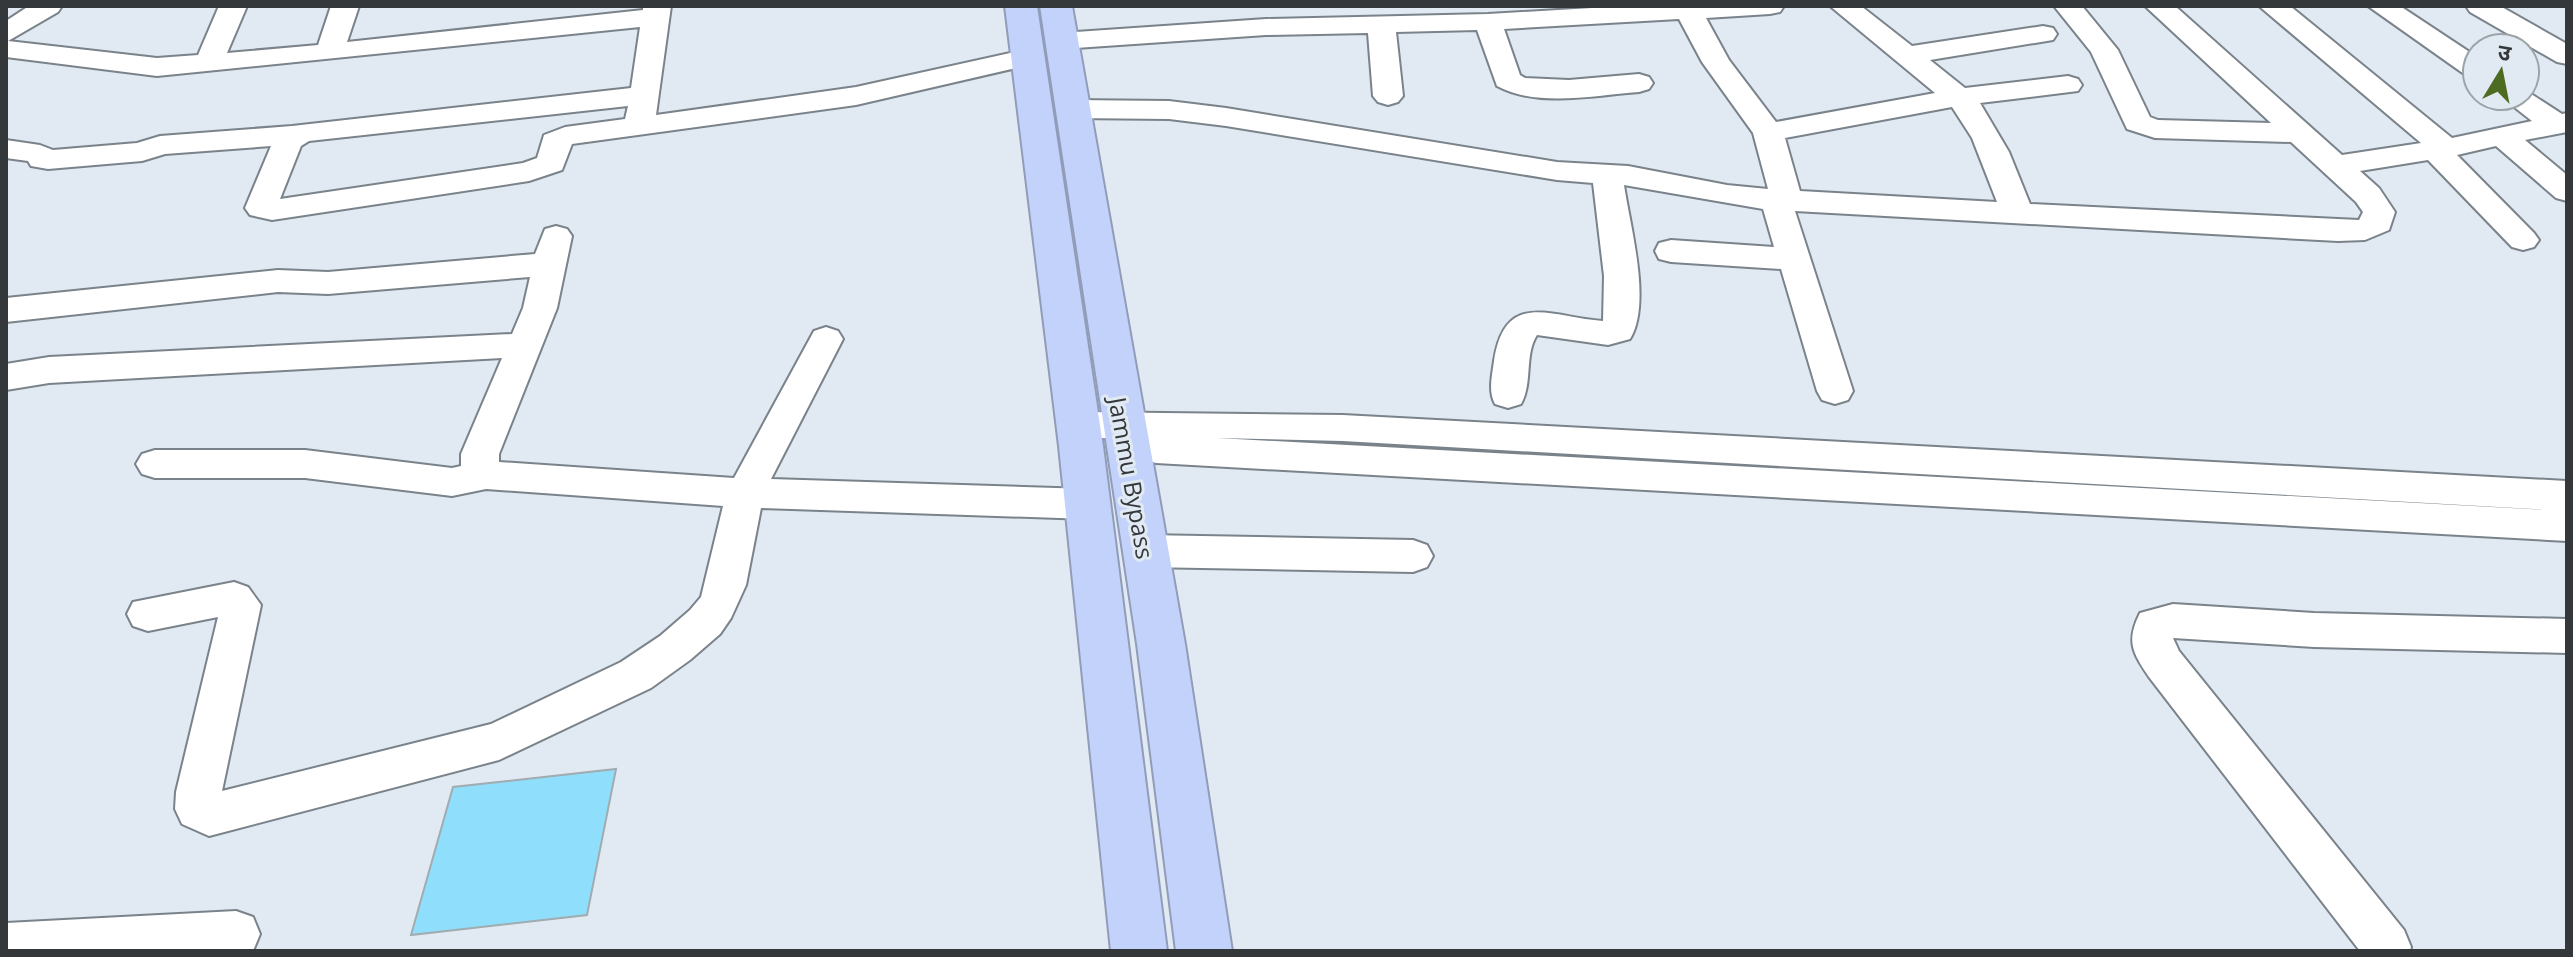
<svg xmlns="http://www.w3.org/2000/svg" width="2573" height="957" font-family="'Open Sans','Noto Sans Devanagari',sans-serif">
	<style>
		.building { fill: #8fdffc; stroke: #a0acb0; stroke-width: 2 }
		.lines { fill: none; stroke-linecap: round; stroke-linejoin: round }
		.minor-casing { stroke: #7a828a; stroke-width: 4 }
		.highway-casing { stroke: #919cb8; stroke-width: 4 }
		.minor { fill: #fff; fill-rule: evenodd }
		.highway { fill: #c3d2fb; fill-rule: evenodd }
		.labels { text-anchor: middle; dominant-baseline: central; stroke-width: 6; stroke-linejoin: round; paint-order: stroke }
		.street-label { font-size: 24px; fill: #34383b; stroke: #e1eaf2 }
	</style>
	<rect width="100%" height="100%" fill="#e1eaf2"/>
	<path class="building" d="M616,769L587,915L411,935L453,787Z"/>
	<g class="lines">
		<defs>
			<g id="minor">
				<path d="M29,6H62L58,12L8,41L157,58L198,55L219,6H247L227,53L318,45L331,6H359L347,42L643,10V6H671L656,115L856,87L1028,49L1038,51L1042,57L1038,63L856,105L572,144L562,170L529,181L272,220L250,215L245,208L271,146L165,154L142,161L48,169L31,166L28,161L6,158V140L40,145L53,150L137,143L160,136L292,126L631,88L640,27L157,76L6,57V21ZM628,106L625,119L565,127L544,135L537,158L523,163L280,199L301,146L309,141Z"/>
				<path d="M1626,6H1784L1780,12L1770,14L1706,18L1729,60L1776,122L1935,93L1830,6H1861L1912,46L2043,26L2053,28L2057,34L2053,40L1930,60L1965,88L2068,76L2078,79L2082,85L2078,91L1980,103L2009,152L2030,204L2359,220L2363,212L2356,202L2291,142L2155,138L2127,129L2091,52L2054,6H2082L2118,50L2150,117L2158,120L2271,123L2145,6H2175L2342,155L2421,143L2259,6H2290L2452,138L2532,121L2500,96H2525V90L2562,114L2567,113V132L2525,140L2567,175V201L2556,198L2496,146L2457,155L2534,233L2539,240L2534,247L2523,250L2512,247L2428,160L2360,171L2379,188L2395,212L2389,230L2365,240L2338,241L1795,211L1853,391L1848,400L1835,404L1822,400L1817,391L1781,269L1671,262L1659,259L1655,251L1659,243L1671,240L1774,247L1763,209L1624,185C1630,226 1652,303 1630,339L1608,345L1537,335C1524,355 1533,383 1521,404L1508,408L1495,404C1488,391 1492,376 1494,361C1505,288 1552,318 1603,321L1604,276L1593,183L1557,180L1226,126L1169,119L1072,118L1062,115L1057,109L1062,103L1072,100L1169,101L1226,108L1557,162L1628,166L1727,185L1768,189L1753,133L1702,62L1679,19L1504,29L1520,75L1525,78L1569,80L1639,74L1649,77L1653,83L1649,89L1639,92C1595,95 1538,108 1497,86L1477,30L1396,32L1403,96L1398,102L1388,105L1378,102L1373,96L1368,33L1266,35L1061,49L1051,47L1047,41L1051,35L1061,33L1266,19L1488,14ZM1952,107L1972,138L1997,202L1800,191L1785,138Z"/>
				<path d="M2368,6H2400L2477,57V79L2467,76Z"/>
				<path d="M2466,6H2500L2567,44V64L2557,62L2470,12Z"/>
				<path d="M556,226L567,229L572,236L557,308L499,454V462L734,478L814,331L826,327L838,331L843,339L771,479L1088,489L1102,494L1107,504L1102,514L1088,519L761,508L746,585L731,618L720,634L690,660L651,688L499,760L209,836L182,824L175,809L176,792L218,617L148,631L133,626L127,614L133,602L234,582L248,587L261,605L222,791L491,724L621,662L660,636L690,610L701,597L723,506L486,489L452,496L305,478H155L142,474L136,464L142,454L155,450H305L452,468L461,466V454L502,358L49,383L6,390V364L49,357L512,334L523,308L530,277L328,294L278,292L6,322V298L278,270L328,272L535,254L545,229Z"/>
				<path d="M1078,412L1343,415L2567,481V511L1343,441L1217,438L2567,511V541L1156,463L1143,459L1137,449L1145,438H1078L1065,434L1060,425L1065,416Z"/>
				<path d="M1145,535L1413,540L1427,545L1433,556L1427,567L1413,572L1145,567L1131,562L1125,551L1131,540Z"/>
				<path d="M2173,604L2314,613L2567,619V653L2314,647L2173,638L2179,651L2404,930L2411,947L2410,951H2360L2149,677C2132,652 2126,641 2140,613Z"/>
				<path d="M236,911L253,917L260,934L253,951H6V923Z"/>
			</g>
			<g id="highway">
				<path d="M1005,6H1037L1103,446L1167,951H1111L1059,446Z"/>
				<path d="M1040,6H1072L1185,644L1232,951H1176L1137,644Z"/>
			</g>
		</defs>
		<use href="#minor" class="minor-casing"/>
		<use href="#highway" class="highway-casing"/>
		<use href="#minor" class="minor"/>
		<use href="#highway" class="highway"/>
	</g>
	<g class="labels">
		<g class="street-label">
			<text transform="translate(1132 478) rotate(80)">Jammu Bypass</text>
		</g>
	</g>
	<rect width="2573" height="957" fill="none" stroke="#34383b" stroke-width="16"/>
	<g transform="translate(2501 72) rotate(10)"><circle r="38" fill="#e1eaf2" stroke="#9ca3a9" stroke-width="2"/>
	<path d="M0-6L14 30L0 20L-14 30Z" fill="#4d6c22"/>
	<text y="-12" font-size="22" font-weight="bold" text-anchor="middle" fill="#34383b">उ</text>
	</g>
</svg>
